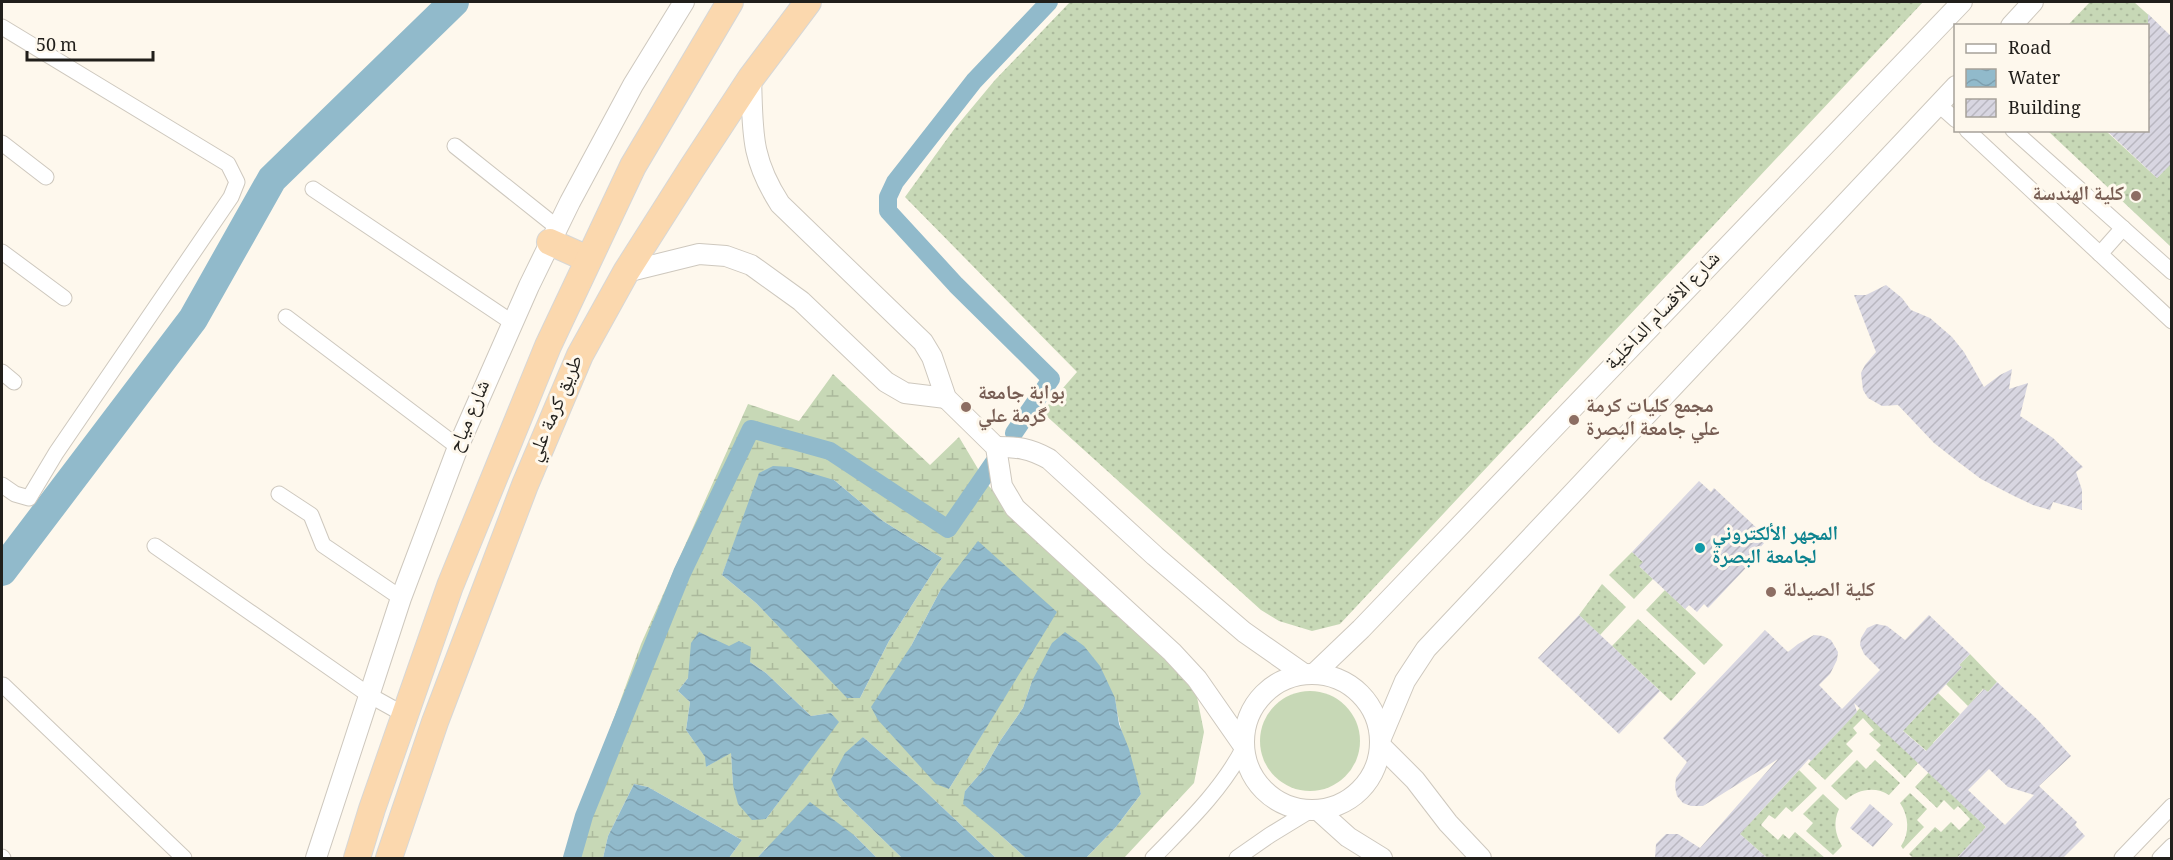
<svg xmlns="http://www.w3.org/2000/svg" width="2173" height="860" font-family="Georgia,'Noto Naskh Arabic',serif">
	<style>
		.grass { fill: url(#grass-dots) }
		.wetland { fill: url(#wetland-marsh); fill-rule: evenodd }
		.green { fill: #c7d8b6 }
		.water { fill: url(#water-waves) }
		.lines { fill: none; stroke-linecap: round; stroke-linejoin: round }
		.canal { stroke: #91bacb; stroke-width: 18 }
		.river { stroke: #91bacb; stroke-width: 30 }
		.building { fill: url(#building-hatch); fill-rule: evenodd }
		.minor-casing { stroke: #cec8be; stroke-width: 17 }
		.tertiary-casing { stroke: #cec8be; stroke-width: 22 }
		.trunk-casing { stroke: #d7d7d6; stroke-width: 28 }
		.minor { stroke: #fff; stroke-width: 15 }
		.tertiary { stroke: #fff; stroke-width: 20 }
		.trunk { stroke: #fbd8ae; stroke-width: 26 }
		.education-dot { fill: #8d6e63; stroke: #fef8ed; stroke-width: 2 }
		.culture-dot { fill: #0f9aa8; stroke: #fef8ed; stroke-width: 2 }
		.labels { text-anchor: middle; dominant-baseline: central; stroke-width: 6; stroke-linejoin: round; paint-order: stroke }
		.education-label { font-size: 20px; font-weight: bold; fill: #785e54; stroke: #fef8ed; text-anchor: start }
		.street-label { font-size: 20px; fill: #211f1b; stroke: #fef8ed }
		.culture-label { font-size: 20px; font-weight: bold; fill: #0d838f; stroke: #fef8ed; text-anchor: start }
	</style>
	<defs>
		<pattern id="grass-dots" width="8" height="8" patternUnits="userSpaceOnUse" patternTransform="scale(1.5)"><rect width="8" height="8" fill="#c7d8b6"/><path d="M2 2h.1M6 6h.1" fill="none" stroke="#abb99c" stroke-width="1.8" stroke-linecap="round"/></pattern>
		<pattern id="wetland-marsh" width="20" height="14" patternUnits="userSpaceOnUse" patternTransform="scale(1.5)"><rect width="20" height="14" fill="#c7d8b6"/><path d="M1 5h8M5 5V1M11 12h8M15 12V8" fill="none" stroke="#abb99c"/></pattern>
		<pattern id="water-waves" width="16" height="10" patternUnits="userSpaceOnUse" patternTransform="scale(1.5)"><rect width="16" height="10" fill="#91bacb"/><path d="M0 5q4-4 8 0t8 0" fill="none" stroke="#7d9fae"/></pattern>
		<pattern id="building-hatch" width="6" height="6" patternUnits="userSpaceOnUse" patternTransform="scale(1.5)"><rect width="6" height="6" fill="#d8d6e1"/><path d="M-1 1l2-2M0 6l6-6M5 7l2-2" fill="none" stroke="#b9b7c0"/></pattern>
	</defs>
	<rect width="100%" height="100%" fill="#fef8ed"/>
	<g class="grass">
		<path d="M1070,2H1923L1340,624L1312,631L1279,621L1261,610L1042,412L1077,372L905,197L955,128L995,80Z"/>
		<path d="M2090,2H2134L2153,19L2147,25L2067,26Z"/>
		<path d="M2048,131H2106L2157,178L2171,163V247Z"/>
		<path d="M1632,552L1643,562L1640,567L1653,579L1634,599L1609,575Z"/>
		<path d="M1602,584L1626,607L1600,635L1579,615Z"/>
		<path d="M1665,590L1723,645L1704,665L1646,610Z"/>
		<path d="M1638,619L1696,673L1671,701L1612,646Z"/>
		<path d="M1970,654L1997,682L1988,692L1983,689L1968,706L1946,684L1962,667L1959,665Z"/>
		<path d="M1938,693L1960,714L1933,743L1936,747L1929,753L1900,728L1911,722Z"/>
		<path d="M1860,708L1919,762L1905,778L1876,750L1881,745L1869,734L1874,730L1863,718L1853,728L1857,733L1846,744L1853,751L1825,780L1808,764Z"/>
		<path d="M1857,760L1866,769L1875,760L1900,783L1889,795C1876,786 1857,789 1846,800L1831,786Z"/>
		<path d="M1799,770L1817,788L1792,812L1786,807L1775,819L1769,815L1761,825L1778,840L1783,834L1789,839L1795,832L1825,858H1767L1740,834Z"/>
		<path d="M1929,772L1986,827L1957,858H1913L1909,854L1935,827L1941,832L1951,822L1959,830L1970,819L1958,806L1954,810L1944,800L1937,808L1915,787Z"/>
		<path d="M1910,793L1927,809L1917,820L1924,827L1903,849L1901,846C1910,833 1909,816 1900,803Z"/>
		<path d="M1823,794L1839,809C1833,822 1835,834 1842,846L1833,855L1806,831L1813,823L1803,814Z"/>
	</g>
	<path class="wetland" d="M833,374L930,465L959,437L987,484L1056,559L1161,655L1196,692L1204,732L1194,783L1124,858H1086L1116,827L1141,794C1132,762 1119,731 1115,698L1032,681L1023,708L1000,741L984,769L965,791L997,832L1026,858H996L923,789L863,737L839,797L902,858H877L854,835L767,847L757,858H729L742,840L648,787L634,784L608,836L603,858H563L641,644L748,404L799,421ZM834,480L883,521L942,558L889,641L860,698L796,644L756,603L722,575L751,499ZM941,589L1056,612L949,789L911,646ZM750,662L766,673L811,716L831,713L838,722L766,819L733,785L731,752L706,767V758L686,730L690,702L678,691L688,678Z"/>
	<circle class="green" cx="1310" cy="741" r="50"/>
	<g class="water">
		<path d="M773,466L791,467L834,480L883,521L942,558L889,641L860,698H847L756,603L722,575L759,473Z"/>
		<path d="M978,541L1057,612L949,789L936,784L878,720L871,707L911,646L941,589Z"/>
		<path d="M699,632L729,646L739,641L751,647L750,662L766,673L811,716L831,713L839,722L766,819L752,820L738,804L733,785L731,753L706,767L705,757L686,730L690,702L678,691L688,678L691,643Z"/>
		<path d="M1065,632L1084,646L1100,666L1115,698L1119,724L1129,749L1141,794L1116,827L1086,858H1026L997,832L963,804L965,791L984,769L1000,741L1023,708L1032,681L1052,643Z"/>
		<path d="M863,737L923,789L996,858H902L839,797L831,779L845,753Z"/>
		<path d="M634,784L648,787L742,840L729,858H603L608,836Z"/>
		<path d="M810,802L854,835L877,858H757Z"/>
	</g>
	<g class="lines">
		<g class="canal">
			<path d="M1014,433L1051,379L956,285L888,211V197L895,182L974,81L1049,2"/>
			<path d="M572,858L584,816L682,573L751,429L830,451L948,529L994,462"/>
		</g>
		<path class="river" d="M2,571L193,319L272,179L454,2"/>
	</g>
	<g class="building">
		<path d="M2148,14L2172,37V163L2157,178L2106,130H2148Z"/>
		<path d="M1886,285L1902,298L1911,310L1930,318L1952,337L1964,352L1984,387L2000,375L2012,369L2009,389L2028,383L2020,416L2053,438L2083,467L2076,472L2082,490V510L2053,502L2050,510L2033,505L2014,496L1981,479L1957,461L1934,443L1898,405L1882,406L1868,398L1863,390L1861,373L1865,365L1876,352L1854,295H1866Z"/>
		<path d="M1699,481L1711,492L1714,488L1761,532L1758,536L1765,542L1757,551L1760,553L1708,608L1704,604L1697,612L1689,605L1685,609L1639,566L1643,562L1632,552Z"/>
		<path d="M1579,615L1660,691L1619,734L1538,658Z"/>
		<path d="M1929,615L1970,654L1959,665L1962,667L1903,731L1926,751L1984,689L1988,692L1997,682L2038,720L2071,756L2039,786L2077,822L2075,825L2085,836L2063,858H1957L1986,827L1854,703L1857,712L1811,761L1809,759L1740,834L1767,858H1655L1656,844L1666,834H1678L1700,848L1778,759L1703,806H1691L1683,803L1677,796L1675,787L1676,778L1687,762L1663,738L1765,630L1788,652L1798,644L1814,635L1823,636L1831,640L1838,652L1837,660L1830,674L1819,685L1842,709L1880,670L1864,654L1860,645L1861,638L1867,628L1876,624L1887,626L1905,640ZM1989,769L2008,787L2034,795L2005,825L1968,790Z"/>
		<path d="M1870,804L1893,824L1873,847L1850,828Z"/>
	</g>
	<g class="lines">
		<defs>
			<g id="minor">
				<path d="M2,27L228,164L237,182L231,197L56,453L29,498L15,494L2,485"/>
				<path d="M1939,105L1956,120"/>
				<path d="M1967,130L2172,321"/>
				<path d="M2013,130L2172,272"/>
				<path d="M2,143L46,177"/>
				<path d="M455,146L558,228"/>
				<path d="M313,189L513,323"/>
				<path d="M2,252L64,298"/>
				<path d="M2100,254L2123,228"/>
				<path d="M286,317L458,447"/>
				<path d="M2,372L14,382"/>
				<path d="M279,494L311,515L323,545L401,598"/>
				<path d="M155,546L369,695L405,715"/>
				<path d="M3,685L184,858"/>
				<path d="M2,857L3,858"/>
				<path d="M1153,858C1186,824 1222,790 1244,747"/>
				<path d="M1237,858L1270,835L1311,810"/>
				<path d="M2122,858L2172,806"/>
				<path d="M2160,858L2172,846"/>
			</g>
			<g id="tertiary">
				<path d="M2011,26L2033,2"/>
				<path d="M751,78C753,132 750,157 780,204L923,342L932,357L946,398L996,447L1002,486L1015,508L1172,652L1197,679L1243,745"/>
				<path d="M626,272L699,254L726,256L751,265L801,301L886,382L905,393L946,398"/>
				<path d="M996,447C1018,447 1029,448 1049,459L1155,556L1244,632L1304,674"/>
				<path d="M1315,673L1361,629L1962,2"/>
				<circle cx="1312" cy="742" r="68"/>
				<path d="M1381,738L1405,681L1426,649L1956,86"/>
				<path d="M1381,746L1415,780L1448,823L1481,858"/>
				<path d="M1318,810L1348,837L1382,858"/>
				<path d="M316,858L401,598L458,447L529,286L570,202L633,85L684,2"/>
			</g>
			<g id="trunk">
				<path d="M550,242L588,259"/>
				<path d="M357,858L372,809L450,586L548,346L633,166L730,2"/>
				<path d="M389,858L435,722L525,485L580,355L626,272L692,168L751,78L808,2"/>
			</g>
		</defs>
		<use href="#minor" class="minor-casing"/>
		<use href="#tertiary" class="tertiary-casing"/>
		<use href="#trunk" class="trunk-casing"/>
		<use href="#minor" class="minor"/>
		<use href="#tertiary" class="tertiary"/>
		<use href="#trunk" class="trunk"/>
	</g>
	<g class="education-dot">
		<circle cx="2136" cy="196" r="6"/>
		<circle cx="966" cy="407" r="6"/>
		<circle cx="1574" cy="420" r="6"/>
		<circle cx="1771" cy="592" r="6"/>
	</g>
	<circle class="culture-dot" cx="1700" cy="548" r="6"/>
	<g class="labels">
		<g class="education-label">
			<text x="2124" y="196" text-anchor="end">كلية الهندسة</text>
			<text x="978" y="395">بوابة جامعة<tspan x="978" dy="23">گرمة علي</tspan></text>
			<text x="1586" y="408">مجمع كليات كرمة<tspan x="1586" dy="23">علي جامعة البصرة</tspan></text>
			<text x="1783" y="592">كلية الصيدلة</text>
		</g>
		<g class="street-label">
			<text transform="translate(1664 312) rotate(-46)">شارع الاقسام الداخلية</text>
			<text transform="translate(557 409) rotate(-67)">طريق كرمة علي</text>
			<text transform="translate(471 417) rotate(-67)">شارع مياح</text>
		</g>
		<g class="culture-label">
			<text x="1712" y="536">المجهر الألكتروني<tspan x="1712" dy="23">لجامعة البصرة</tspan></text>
		</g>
	</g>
	<rect width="2173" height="860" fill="none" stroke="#211f1b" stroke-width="6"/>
	<rect x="1954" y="24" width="195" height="108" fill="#fef8ed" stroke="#a6a199" stroke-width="1.5"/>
	<rect x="1966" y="44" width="30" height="9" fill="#ffffff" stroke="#a6a199" stroke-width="1.5"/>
	<text x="2008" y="54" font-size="18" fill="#211f1b">Road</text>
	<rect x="1966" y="69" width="30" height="18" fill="url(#water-waves)" stroke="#a6a199" stroke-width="1.5"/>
	<text x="2008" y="84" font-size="18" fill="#211f1b">Water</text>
	<rect x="1966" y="99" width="30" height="18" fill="url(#building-hatch)" stroke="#a6a199" stroke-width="1.5"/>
	<text x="2008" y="114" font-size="18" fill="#211f1b">Building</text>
	<path d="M27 51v9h126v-9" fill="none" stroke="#211f1b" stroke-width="3"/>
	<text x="36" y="51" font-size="18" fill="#211f1b" stroke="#fef8ed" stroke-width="4.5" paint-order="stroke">50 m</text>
</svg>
